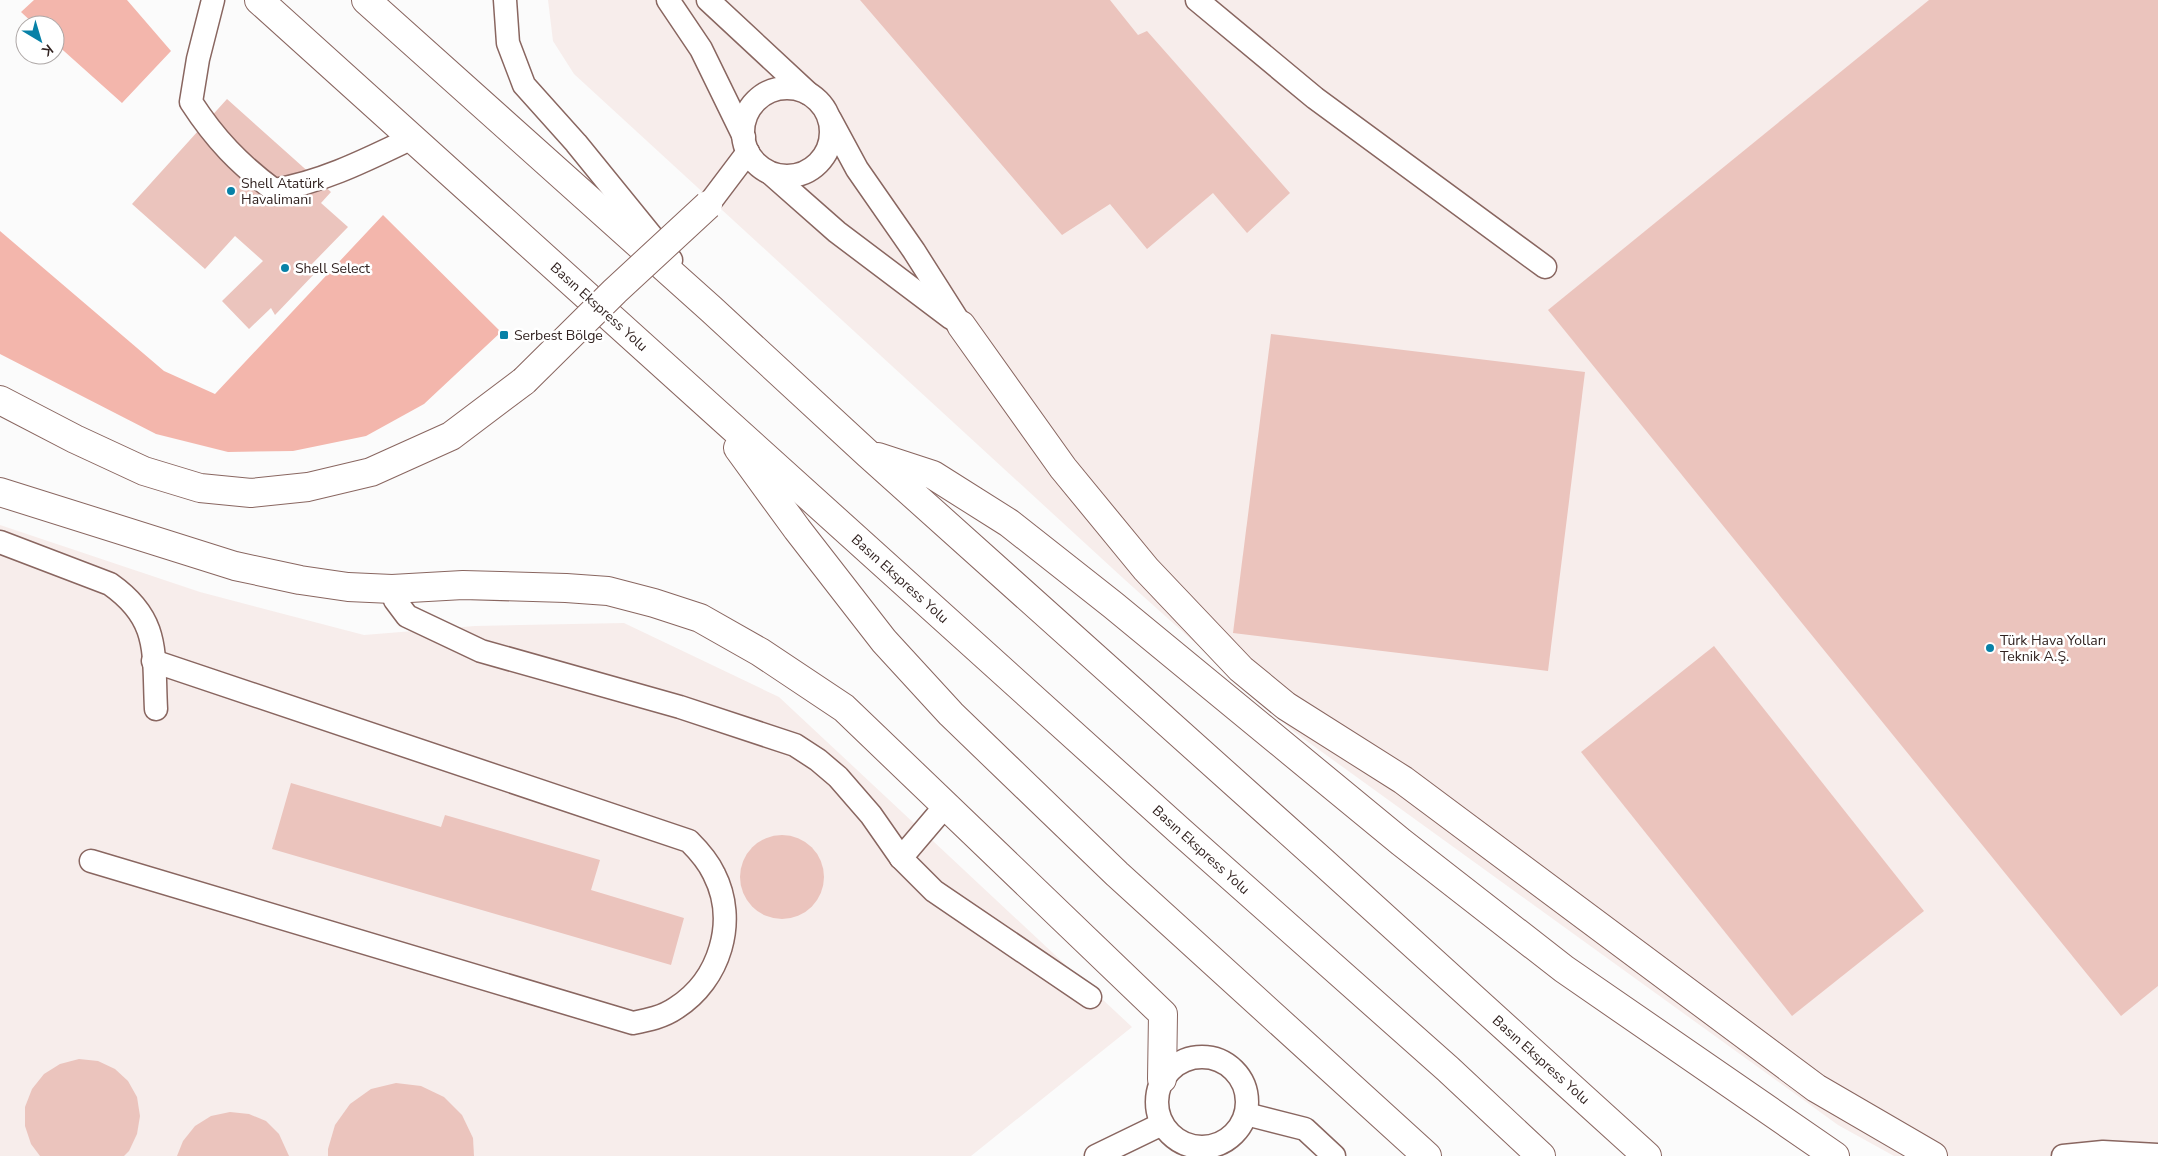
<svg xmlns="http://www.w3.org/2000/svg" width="2158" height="1156" font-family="'Nunito Sans',sans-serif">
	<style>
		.built { fill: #f7edeb }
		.green { fill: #f3b6ac }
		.building { fill: #ebc4bd }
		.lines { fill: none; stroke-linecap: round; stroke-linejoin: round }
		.lane-casing { stroke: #896660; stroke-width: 25 }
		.street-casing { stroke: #896660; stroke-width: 30 }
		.primary-casing { stroke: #896660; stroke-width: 30 }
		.lane { stroke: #fff; stroke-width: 22 }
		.street { stroke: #fff; stroke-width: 28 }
		.primary { stroke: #fff; stroke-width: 28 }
		.street-bridge-casing { stroke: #896660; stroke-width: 30; stroke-linecap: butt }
		.street-bridge { stroke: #fff; stroke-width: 28 }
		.poi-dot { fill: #0781a7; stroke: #fff; stroke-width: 2 }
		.labels { text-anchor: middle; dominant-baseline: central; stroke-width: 5; stroke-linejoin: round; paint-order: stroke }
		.poi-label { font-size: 14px; fill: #322321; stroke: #fff; text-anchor: start }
		.street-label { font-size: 14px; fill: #322321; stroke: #fff }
	</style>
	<rect width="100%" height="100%" fill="#fbfbfb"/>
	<g class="built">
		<path d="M548,0H2158V1156H1894L1838,1125L1293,731L1124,579L574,74L553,41Z"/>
		<path d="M0,525L200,592L364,635L475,626L624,623L779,697L1132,1027L971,1156H0Z"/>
	</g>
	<g class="green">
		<path d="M34,0H127L171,51L122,103L55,43V25H35L21,12Z"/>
		<path d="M383,215L501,332L424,404L366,436L293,451L228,452L156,434L0,354V231L164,371L215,394Z"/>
	</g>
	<g class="building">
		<path d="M860,0H1110L1138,35L1147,31L1290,193L1247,233L1213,193L1147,249L1110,204L1062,235Z"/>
		<path d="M1929,0H2158V986L2121,1016L1548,310Z"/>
		<path d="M227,99L331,192L321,203L348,227L311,265L317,271L275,315L271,308L249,329L222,301L263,261L235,236L205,269L132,204Z"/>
		<path d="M1271,334L1585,372L1548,671L1233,633Z"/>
		<path d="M1714,646L1924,911L1792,1016L1581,752Z"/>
		<path d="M291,783L441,827L445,815L600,860L591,890L684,918L671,965L272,849Z"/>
		<circle cx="782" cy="877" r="42"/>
		<path d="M79,1059L98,1061L115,1069L128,1081L137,1097L140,1116L137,1134L129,1151L124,1156H40L31,1144L25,1126V1107L32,1089L44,1074L60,1064Z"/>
		<path d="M396,1083L421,1086L444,1097L462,1115L473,1138L474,1156H328V1149L335,1125L350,1104L371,1089Z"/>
		<path d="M230,1112L249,1114L266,1121L279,1134L289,1156H177L183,1141L195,1126L211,1116Z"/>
	</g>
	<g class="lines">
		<defs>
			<g id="lane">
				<path d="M213,0L198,59L191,102C215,139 239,164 274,190C323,182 368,159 412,138"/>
				<path d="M505,0L508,43L524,85L576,143L671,260"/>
				<path d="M668,0L701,49L744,137"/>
				<path d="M708,0L808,93"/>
				<path d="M1197,0L1315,98L1545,267"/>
				<circle cx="787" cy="132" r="44"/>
				<path d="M830,119L857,169L914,251L961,325"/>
				<path d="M770,173L837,232L951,318"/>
				<path d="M708,205L748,152"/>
				<path d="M0,542L110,584C161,620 153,653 156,709"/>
				<path d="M392,589L395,600L407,616L481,651L680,707L795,745L818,760L838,777L871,815L901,858L934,891L1090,997"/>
				<path d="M901,858L946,805"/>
				<path d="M91,861L633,1023C648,1020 663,1017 676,1008C720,980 738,921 714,874C708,861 699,851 689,841L153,661"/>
				<circle cx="1202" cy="1102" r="45"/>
				<path d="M1246,1114L1305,1129L1334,1156"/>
				<path d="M1096,1156L1162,1124"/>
				<path d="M2063,1156L2103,1152L2158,1155"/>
			</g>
			<g id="street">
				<path d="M961,325L1063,468L1146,569L1241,669L1286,706L1403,780L1816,1088L1933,1156"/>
				<path d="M0,400L75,439L144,471L200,488L251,493L308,487L371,472L451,436L524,381"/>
				<path d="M0,492L235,566L300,580L348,587L392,589L463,585L566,588L608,591L654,603L700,618L760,652L844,708L1163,1014L1162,1079"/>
			</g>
			<g id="primary">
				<path d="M259,0L1181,832L1448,1069L1541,1156"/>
				<path d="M366,0L711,309L868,454L1323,862L1647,1156"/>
				<path d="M738,448L797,529L884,641L951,714L1117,874L1427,1156"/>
				<path d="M878,457L933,475L1009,523L1113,605L1401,842L1564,969L1835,1156"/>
			</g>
		</defs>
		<use href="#lane" class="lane-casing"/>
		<use href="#street" class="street-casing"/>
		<use href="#primary" class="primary-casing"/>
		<use href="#lane" class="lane"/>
		<use href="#street" class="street"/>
		<use href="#primary" class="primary"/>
		<defs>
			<path id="street-bridge" d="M524,381L615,291L708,205"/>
		</defs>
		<use href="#street-bridge" class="street-bridge-casing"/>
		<use href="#street-bridge" class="street-bridge"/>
	</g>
	<g class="poi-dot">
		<circle cx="231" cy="191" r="5"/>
		<circle cx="285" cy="268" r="5"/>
		<rect x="499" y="330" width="10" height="10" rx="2.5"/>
		<circle cx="1990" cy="648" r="5"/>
	</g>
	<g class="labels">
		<g class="poi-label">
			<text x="241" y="183">Shell Atatürk<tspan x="241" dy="16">Havalimanı</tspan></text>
			<text x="295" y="268">Shell Select</text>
			<text x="514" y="335">Serbest Bölge</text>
			<text x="2000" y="640">Türk Hava Yolları<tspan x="2000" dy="16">Teknik A.Ş.</tspan></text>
		</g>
		<g class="street-label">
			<text transform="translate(599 307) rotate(42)">Basın Ekspress Yolu</text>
			<text transform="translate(900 579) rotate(42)">Basın Ekspress Yolu</text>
			<text transform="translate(1201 850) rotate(42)">Basın Ekspress Yolu</text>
			<text transform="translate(1541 1060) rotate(42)">Basın Ekspress Yolu</text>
		</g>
	</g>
	<g transform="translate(40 40) rotate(142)"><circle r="24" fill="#ffffff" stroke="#ada7a6"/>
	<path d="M0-4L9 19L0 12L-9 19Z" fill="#0781a7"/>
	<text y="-8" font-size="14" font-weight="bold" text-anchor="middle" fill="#322321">K</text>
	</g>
</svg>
